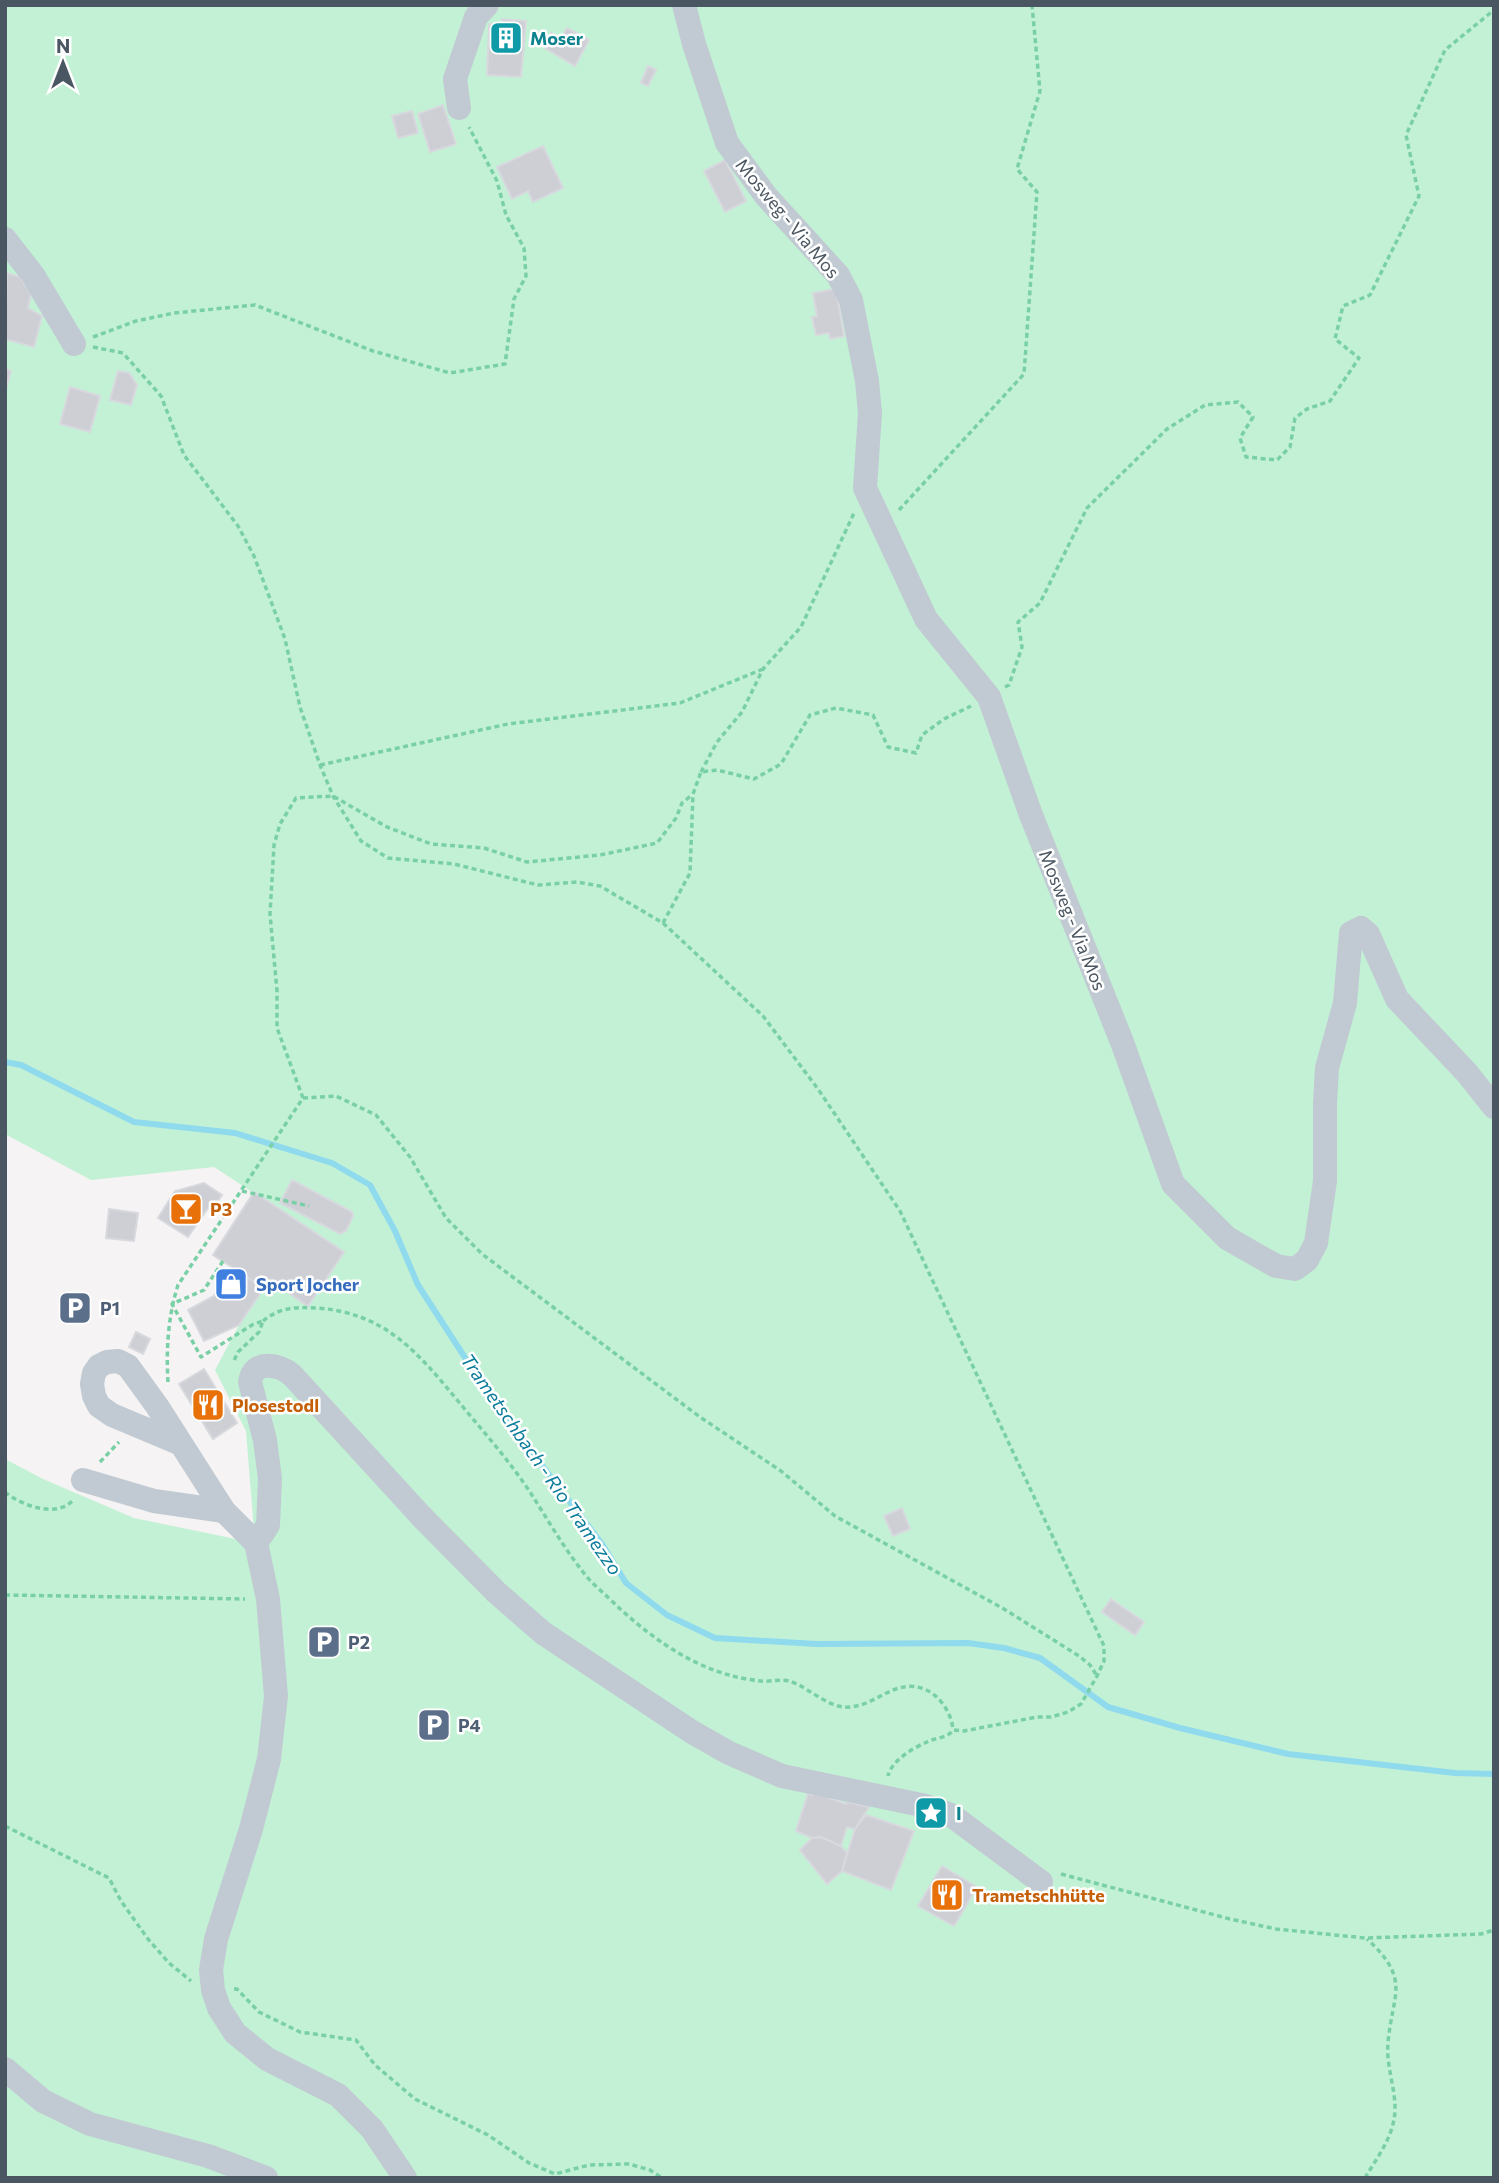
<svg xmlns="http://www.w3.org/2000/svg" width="1499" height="2183" font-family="Commissioner,sans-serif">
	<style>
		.green { fill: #c3f1d5 }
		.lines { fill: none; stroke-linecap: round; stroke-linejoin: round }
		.stream { stroke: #90daee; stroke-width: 6 }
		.building { fill: #cdcfd5; stroke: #d7d9de; stroke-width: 2 }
		.path { stroke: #7ad0a6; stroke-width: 3.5; stroke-dasharray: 5 3.5; stroke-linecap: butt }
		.minor { stroke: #c1cad2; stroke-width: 24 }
		.labels { text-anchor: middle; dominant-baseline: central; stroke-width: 5; stroke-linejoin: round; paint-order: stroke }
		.culture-label { font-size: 18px; font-weight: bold; fill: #0d838f; stroke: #fff; text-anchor: start }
		.street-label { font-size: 18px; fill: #4a5661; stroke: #fff }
		.food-label { font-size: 18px; font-weight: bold; fill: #c56008; stroke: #fff; text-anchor: start }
		.shop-label { font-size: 18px; font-weight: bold; fill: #366cbe; stroke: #fff; text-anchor: start }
		.service-label { font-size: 18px; font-weight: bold; fill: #4e5e75; stroke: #fff; text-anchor: start }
		.water-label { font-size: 19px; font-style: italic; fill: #0c7c9b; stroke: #fff }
	</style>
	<rect width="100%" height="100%" fill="#f5f3f3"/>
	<path class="green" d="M5,5H1494V2178H5V1459L43,1479L134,1518L255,1543L246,1431L215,1370L239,1325L269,1280L308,1306L344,1252L214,1167L91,1180L5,1134Z"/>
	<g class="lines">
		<path class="stream" d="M5,1062L21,1065L134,1122L235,1133L332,1163L370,1185L395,1231L418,1285L495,1404L602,1544L626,1583L667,1615L715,1638L817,1644L968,1643L1004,1648L1040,1658L1108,1707L1180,1728L1288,1754L1455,1773L1494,1774"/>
	</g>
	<g class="building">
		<path d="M502,19L526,21L521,77L487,75L489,24L502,25Z"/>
		<path d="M567,28L589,40L575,66L545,48L551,33L561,38Z"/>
		<path d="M648,66L656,70L648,86L641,83Z"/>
		<path d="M443,105L456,144L430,152L418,114Z"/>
		<path d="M412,111L418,133L398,138L392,116Z"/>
		<path d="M543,146L563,188L533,202L528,191L512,199L497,167Z"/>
		<path d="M725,160L746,201L725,212L704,171Z"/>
		<path d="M7,273L20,277L31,294L28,308L42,316L34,347L5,339Z"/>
		<path d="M836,289L844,336L830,339L829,333L816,335L812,317L817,316L813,293Z"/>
		<path d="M5,369L11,371L5,392Z"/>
		<path d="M118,371L129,373L137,385L131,405L110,400Z"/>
		<path d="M70,387L100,396L90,432L60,424Z"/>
		<path d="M292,1180L352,1212L353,1216L346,1231L340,1234L280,1203Z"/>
		<path d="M204,1183L222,1195L212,1210L208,1208L188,1237L158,1218L175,1191Z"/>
		<path d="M254,1192L344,1252L308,1306L269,1280L264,1288L213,1255Z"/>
		<path d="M109,1209L138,1213L134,1241L106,1238Z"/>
		<path d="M233,1268L264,1288L239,1325L204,1341L188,1310L214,1296Z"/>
		<path d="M136,1332L150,1339L143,1354L129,1347Z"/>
		<path d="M204,1369L237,1423L213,1439L179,1384Z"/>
		<path d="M902,1508L910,1529L893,1536L884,1516Z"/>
		<path d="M1111,1599L1144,1622L1135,1635L1102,1612Z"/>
		<path d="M814,1790L830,1795L829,1798L846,1804L847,1802L869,1807L855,1829L847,1827L841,1846L821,1837L812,1838L796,1831L808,1793L812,1795Z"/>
		<path d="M866,1815L914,1831L891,1890L842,1871L855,1829Z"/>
		<path d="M821,1837L841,1846L847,1853L842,1871L827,1884L800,1850L812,1838Z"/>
		<path d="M942,1866L977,1887L954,1926L918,1906Z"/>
	</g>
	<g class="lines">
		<g class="path">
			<path d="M93,337L136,321L174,313L255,305L373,351L450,373L505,364L514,299L526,276L524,248L506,215L497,181L469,127"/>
			<path d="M93,347L123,353L161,396L184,455L238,526L254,556L285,639L300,707L320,765L333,796L361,841L388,858L454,864L538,885L577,882L600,886L663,923L763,1016L818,1089L900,1211L1104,1646V1661L1097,1676L1081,1704L1068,1712L1051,1717H1037L964,1731L953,1730C947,1739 936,1737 927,1742C913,1748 891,1761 888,1776"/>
			<path d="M899,510L1024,374L1037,192L1017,169L1040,91L1032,5"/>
			<path d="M1005,687L1009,685L1022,647L1018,622L1040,603L1087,508L1167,429L1205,405L1238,402L1253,417L1240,438L1246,457L1277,460L1290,447L1295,418L1307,409L1330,401L1359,358L1335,339L1343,306L1370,295L1419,196L1406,135L1445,50L1494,10"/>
			<path d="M320,765L508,724L680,703L763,669"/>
			<path d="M701,772L717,742L742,712L763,669L801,627L854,513"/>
			<path d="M663,923L690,873L693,794L701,772L717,770L754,779L781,764L810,715L836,708L873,715L888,747L916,753L922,735L944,719L971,706"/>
			<path d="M303,1098L336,1096L376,1115L410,1157L446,1218L482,1254L700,1417L781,1471L835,1516L1004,1609L1079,1656L1090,1665L1097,1676"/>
			<path d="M303,1098L277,1028V991L270,914L274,845L280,824L296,798L333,796L387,827L431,844L484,848L527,862L600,855L657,843L676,818L682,803L692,795"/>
			<path d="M242,1191L309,1206"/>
			<path d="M223,1261L204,1290L172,1304L201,1357L252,1325L263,1321L259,1332L238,1352L233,1363"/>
			<path d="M263,1321C280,1307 296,1307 317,1308C386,1313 418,1353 458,1401C482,1430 507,1458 528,1489C547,1518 564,1549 587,1577C596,1587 607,1596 617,1606C648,1635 688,1664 729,1675C739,1678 751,1680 761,1681C771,1682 783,1678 792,1682C811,1689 829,1709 850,1707C877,1705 895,1678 924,1689C940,1695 952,1714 953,1730"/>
			<path d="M168,1382C166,1350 168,1316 178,1285L303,1098"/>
			<path d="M100,1462L119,1442"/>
			<path d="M5,1492C22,1506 58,1519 74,1499"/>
			<path d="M5,1595L245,1599"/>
			<path d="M5,1826L109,1878L121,1901L148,1939L169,1963L191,1981"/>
			<path d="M1061,1874L1230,1919L1276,1929L1365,1938L1481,1934L1494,1930"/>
			<path d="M234,1989H237L259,2012L300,2032L356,2040L375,2065L415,2099L488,2135L529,2163L555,2174L589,2165L629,2164L650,2170L662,2178"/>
			<path d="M1365,2178C1378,2156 1395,2135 1395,2108C1395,2087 1386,2065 1388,2043C1392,1994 1412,1980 1367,1939"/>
		</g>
		<g class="minor">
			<path d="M684,5L694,44L727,143L766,196L838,275L851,300L867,381L870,413L865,488L926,619L989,697L1031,815L1122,1042L1173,1184L1227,1238L1276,1266L1295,1269L1307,1260L1316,1243L1325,1181V1104L1327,1068L1345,1003L1351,933L1361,928L1368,934L1397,999L1467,1073L1494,1107"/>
			<path d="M459,108L455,79L476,17L487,5"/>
			<path d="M5,239L33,275L74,344"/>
			<path d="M181,1444L112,1415L99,1406L94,1396L92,1384L94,1373L99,1366L107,1362L118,1361L128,1366L157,1406L224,1511L256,1543"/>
			<path d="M83,1480L154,1501L224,1511"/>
			<path d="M256,1543L268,1525L270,1479L265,1440L250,1382C253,1359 279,1364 292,1375L421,1516L496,1592L543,1633L692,1732L729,1753L782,1776L926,1806L951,1815L1041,1882"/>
			<path d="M256,1543L268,1599L276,1696L269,1759L251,1829L216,1939L211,1970L213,1990L219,2008L235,2033L267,2059L338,2095L372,2129L405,2178"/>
			<path d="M5,2069L43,2101L90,2124L208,2156L266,2178"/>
		</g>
	</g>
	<defs>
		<symbol id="building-square" viewBox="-11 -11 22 22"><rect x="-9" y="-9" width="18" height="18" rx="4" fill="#0f9aa8" stroke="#fff"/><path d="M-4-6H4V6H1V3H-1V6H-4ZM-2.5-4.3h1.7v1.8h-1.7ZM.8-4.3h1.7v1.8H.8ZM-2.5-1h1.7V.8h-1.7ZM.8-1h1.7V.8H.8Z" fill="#fff"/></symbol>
		<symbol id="bar-square" viewBox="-11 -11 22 22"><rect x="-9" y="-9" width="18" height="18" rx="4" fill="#e8710a" stroke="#fff"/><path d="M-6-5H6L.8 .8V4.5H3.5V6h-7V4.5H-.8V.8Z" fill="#fff"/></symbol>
		<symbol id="shop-square" viewBox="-11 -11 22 22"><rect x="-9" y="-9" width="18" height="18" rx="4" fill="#3f7fe0" stroke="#fff"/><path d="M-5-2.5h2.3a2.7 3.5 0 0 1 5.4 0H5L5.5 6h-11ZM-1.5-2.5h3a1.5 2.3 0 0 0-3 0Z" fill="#fff"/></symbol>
		<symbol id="parking-square" viewBox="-11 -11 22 22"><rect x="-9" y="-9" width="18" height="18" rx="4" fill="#5c6f8a" stroke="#fff"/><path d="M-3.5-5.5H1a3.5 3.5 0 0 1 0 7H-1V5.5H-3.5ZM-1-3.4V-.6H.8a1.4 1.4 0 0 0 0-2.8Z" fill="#fff"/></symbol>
		<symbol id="restaurant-square" viewBox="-11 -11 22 22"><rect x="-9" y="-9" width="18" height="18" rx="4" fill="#e8710a" stroke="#fff"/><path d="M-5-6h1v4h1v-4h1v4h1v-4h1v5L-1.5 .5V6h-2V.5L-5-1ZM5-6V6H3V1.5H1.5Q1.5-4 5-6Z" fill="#fff"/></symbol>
		<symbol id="sight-square" viewBox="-11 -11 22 22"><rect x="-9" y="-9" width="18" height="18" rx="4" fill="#0f9aa8" stroke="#fff"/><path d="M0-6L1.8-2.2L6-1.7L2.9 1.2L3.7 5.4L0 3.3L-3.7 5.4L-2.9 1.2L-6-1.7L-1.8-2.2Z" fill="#fff"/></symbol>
	</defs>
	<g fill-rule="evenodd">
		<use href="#building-square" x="487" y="19" width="38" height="38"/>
		<use href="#bar-square" x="167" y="1190" width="38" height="38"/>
		<use href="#shop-square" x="212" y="1265" width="38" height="38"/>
		<use href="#parking-square" x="56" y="1289" width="38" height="38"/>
		<use href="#restaurant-square" x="189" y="1386" width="38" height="38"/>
		<use href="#parking-square" x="305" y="1623" width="38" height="38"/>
		<use href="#parking-square" x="415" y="1706" width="38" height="38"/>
		<use href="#sight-square" x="912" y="1794" width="38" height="38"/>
		<use href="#restaurant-square" x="928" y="1876" width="38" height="38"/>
	</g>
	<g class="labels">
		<g class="culture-label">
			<text x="530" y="38">Moser</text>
			<text x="956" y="1813">I</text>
		</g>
		<g class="street-label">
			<text transform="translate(788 218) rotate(50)">Mosweg - Via Mos</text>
			<text transform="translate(1073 920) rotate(68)">Mosweg - Via Mos</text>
		</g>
		<g class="food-label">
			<text x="210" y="1209">P3</text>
			<text x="232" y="1405">Plosestodl</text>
			<text x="972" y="1895">Trametschhütte</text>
		</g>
		<g class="shop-label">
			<text x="256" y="1284">Sport Jocher</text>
		</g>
		<g class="service-label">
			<text x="100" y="1308">P1</text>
			<text x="348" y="1642">P2</text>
			<text x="458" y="1725">P4</text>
		</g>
		<g class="water-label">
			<text transform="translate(542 1464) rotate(55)">Trametschbach - Rio Tramezzo</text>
		</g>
	</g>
	<rect width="1499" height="2183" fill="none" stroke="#4a5661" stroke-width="14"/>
	<g transform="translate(63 63)" stroke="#ffffff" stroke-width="5" paint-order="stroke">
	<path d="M0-5L12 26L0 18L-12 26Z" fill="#4a5661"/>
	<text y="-10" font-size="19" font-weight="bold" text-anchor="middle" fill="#4a5661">N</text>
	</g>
</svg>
